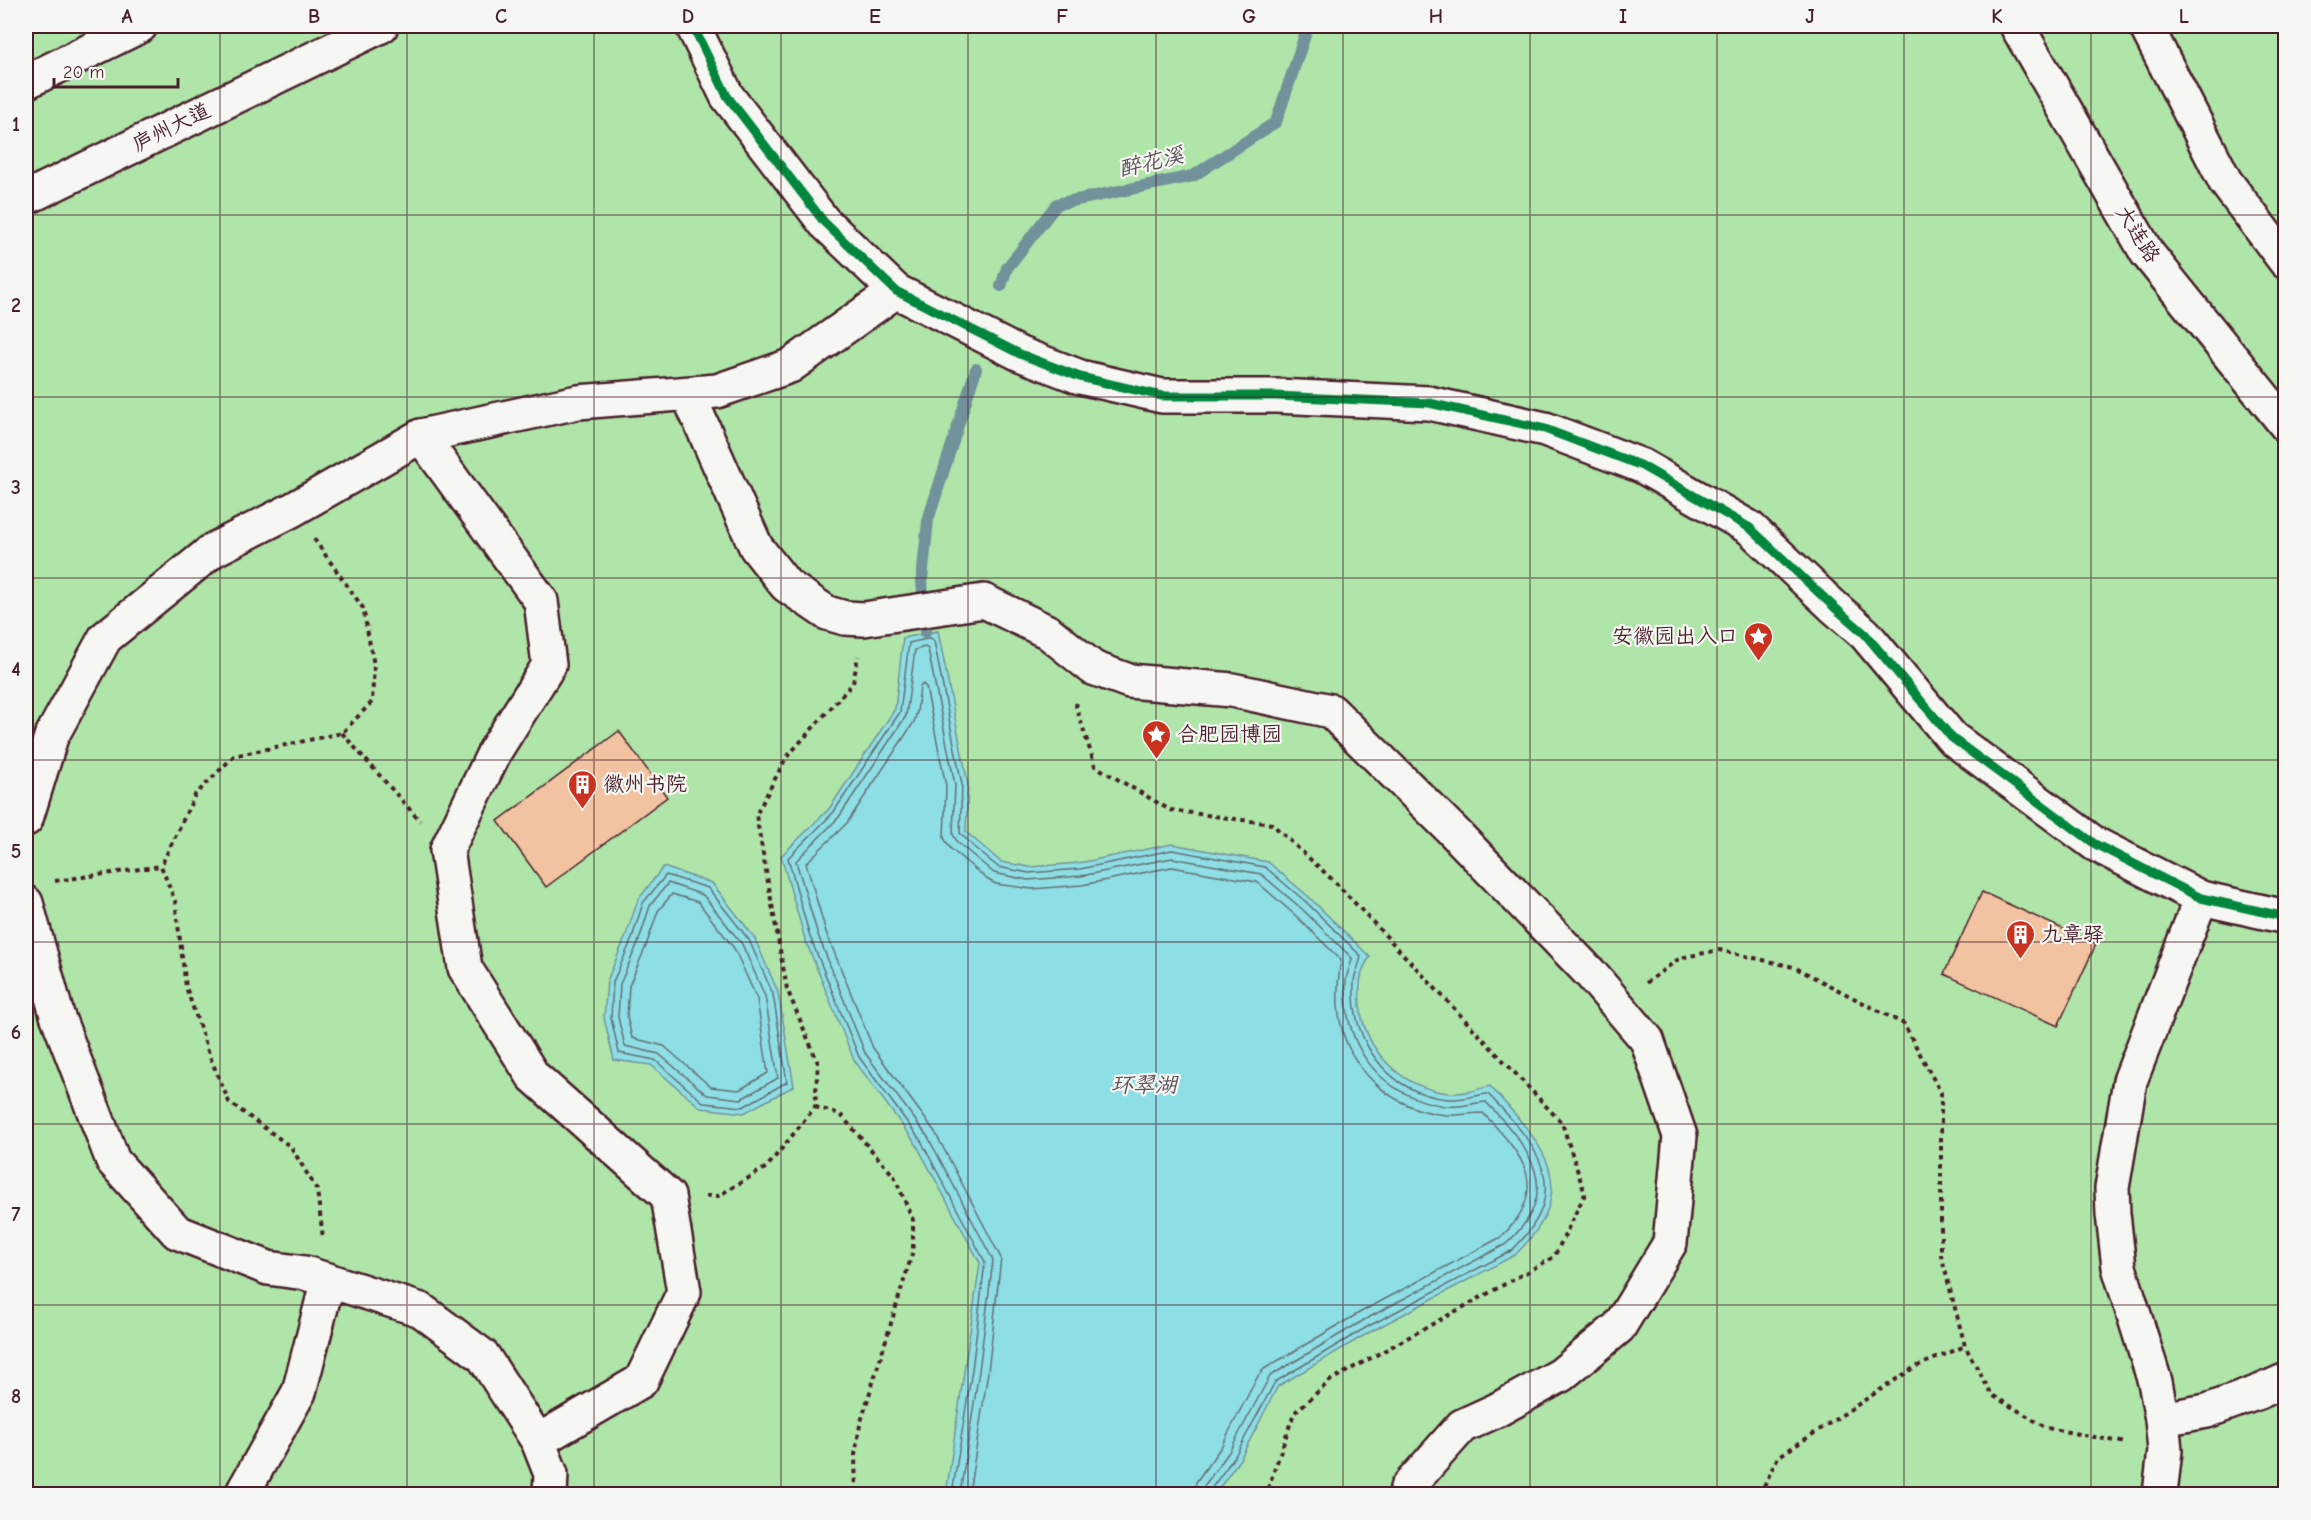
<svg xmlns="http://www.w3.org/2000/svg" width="2311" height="1520" font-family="'Comic Neue','LXGW WenKai TC',sans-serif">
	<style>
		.green { fill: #afe5a8; stroke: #7c826a; stroke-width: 1.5 }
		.water { fill: #8ddfe5; stroke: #72929b; stroke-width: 1.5 }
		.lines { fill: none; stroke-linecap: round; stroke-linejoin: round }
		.shore { stroke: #656c75; stroke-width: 1.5 }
		.stream { stroke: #72929b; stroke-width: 12 }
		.building { fill: #f1c3a1; stroke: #4a1f2b; stroke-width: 1.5 }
		.minor-casing { stroke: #4a1f2b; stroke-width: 38 }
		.major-casing { stroke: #4a1f2b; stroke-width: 38 }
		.path { stroke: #4a1f2b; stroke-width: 4; stroke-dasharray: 4.5 4.5; stroke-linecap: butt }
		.minor { stroke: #f6f6f2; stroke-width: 33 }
		.major { stroke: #f6f6f2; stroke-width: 33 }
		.cycleway-casing { stroke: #f6f6f2; stroke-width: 13 }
		.cycleway { stroke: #00873e; stroke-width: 9 }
		.grid { fill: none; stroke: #4a1f2b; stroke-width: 1.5; stroke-opacity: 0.55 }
		.labels { text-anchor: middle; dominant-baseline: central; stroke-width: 4.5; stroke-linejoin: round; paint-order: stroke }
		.street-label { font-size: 21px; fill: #4a1f2b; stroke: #f6f6f2 }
		.poi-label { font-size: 21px; fill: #4a1f2b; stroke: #f6f6f2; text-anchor: start }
		.water-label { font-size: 22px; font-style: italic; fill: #5b4f5a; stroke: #f6f6f2 }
		.neatline { fill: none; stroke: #4a1f2b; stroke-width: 2 }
		.grid-label { font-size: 20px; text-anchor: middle; font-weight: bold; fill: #4a1f2b }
	</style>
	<rect width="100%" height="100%" fill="#f5ece2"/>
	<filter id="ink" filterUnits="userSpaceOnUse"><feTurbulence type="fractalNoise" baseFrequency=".0167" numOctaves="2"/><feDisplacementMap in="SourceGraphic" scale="12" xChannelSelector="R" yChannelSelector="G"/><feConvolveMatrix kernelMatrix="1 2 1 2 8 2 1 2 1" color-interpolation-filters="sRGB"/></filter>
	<g filter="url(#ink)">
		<rect class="green" x="26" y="26" width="2259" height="1468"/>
		<g class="water">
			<path d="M938,631L968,784L966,832L1001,862L1030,867L1079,863L1172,844L1268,862L1310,898L1370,957C1359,971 1359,988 1360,1005C1365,1052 1402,1088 1449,1093C1463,1094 1476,1090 1490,1086C1543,1145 1585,1187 1515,1255L1370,1332L1278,1386L1240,1459L1215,1494H946L980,1263L916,1144L854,1060L805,939L781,856L829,809L895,709L903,638Z"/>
			<path d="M663,867L712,883L754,937L778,992L794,1086L744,1113L701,1108L651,1065L614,1060L604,1018L607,981L625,938L638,900Z"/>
		</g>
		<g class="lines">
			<g class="shore">
				<path d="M666,875L708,888L749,940L773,994L787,1082L743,1107L704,1103L655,1060L619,1053L611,1018L613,982L631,941L643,903Z"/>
				<path d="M668,883L703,895L742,944L765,996L778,1078L741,1099L707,1095L659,1054L625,1046L618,1017L620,984L638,943L650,906Z"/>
				<path d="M672,894L698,902L734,948L757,999L768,1073L739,1090L711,1087L664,1046L632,1038L627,1016L629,986L646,946L658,911Z"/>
				<path d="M952,1494L972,1370L985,1262L921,1141L859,1057L810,937L788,858L833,813L900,712L909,643L931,638L934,641L962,785L960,833L976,849L998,867L1029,873L1080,869L1172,850L1265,867L1306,902L1361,956C1360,965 1354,973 1354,983C1351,1041 1387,1093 1448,1099C1462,1100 1475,1095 1488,1094C1538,1146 1576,1190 1511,1251L1367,1327L1275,1382L1235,1456L1211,1489L1210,1494"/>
				<path d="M960,1494L979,1371L993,1260L928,1137L865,1053L818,935L796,861L839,817L906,716L915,650L925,647L928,649L955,785L953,834L957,842L994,873L1028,880L1081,876L1172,858L1261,874L1301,908L1352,958C1351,966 1347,972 1346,980C1342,1045 1379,1096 1445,1106C1459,1108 1472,1103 1486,1102C1531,1150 1565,1190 1506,1244L1364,1320L1270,1376L1229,1452L1204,1486L1203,1494"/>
				<path d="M969,1494L988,1372L1001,1258L935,1132L873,1048L826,932L806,863L847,823L914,722L917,712L920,687L923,684L926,687L946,786L944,838L951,849L988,880L996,884L1032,889L1082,885L1172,867L1257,882L1295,915L1341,960C1338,979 1336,996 1339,1015C1347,1069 1392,1110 1446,1115C1459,1116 1471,1113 1483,1113C1523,1155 1552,1188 1501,1237L1359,1313L1264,1369L1258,1376L1221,1447L1196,1482L1194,1494"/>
			</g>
			<g class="stream">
				<path d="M1001,286L1007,268L1057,204L1193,176L1276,122L1308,26"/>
				<path d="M925,633L922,580L928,520L976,369"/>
			</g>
		</g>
		<g class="building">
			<path d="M619,731L667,797L546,887L498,821Z"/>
			<path d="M1982,892L2096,944L2058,1026L1944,974Z"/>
		</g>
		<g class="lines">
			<defs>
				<g id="minor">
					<path d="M693,26L727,96L824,222L896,291L1020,354L1080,377L1162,396H1276L1429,403L1545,429L1642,466L1750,528L1834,607L1865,634L1952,738L2095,844L2201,898L2286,917"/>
					<path d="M688,394L756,547L786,585L827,613L845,618L864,619L984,601L1048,632L1093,668L1129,681L1232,690L1331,711L1453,831L1590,973L1647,1040L1680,1136L1670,1243L1619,1327L1561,1375L1497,1410L1462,1426L1407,1488L1406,1494"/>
					<path d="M421,436L541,601L549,665L495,751L447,850L465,968L533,1076L668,1196L684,1292L641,1381L538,1441"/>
					<path d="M26,819L51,737L105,638L213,550L292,510L421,436L578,402L717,391L790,366L896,291"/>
					<path d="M26,903L57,1015L113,1161L177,1232L268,1268L305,1273L421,1310L483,1356L538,1441L551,1474L550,1494"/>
					<path d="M2162,1419L2207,1411L2259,1392L2286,1380"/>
					<path d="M242,1494L299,1392L328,1280"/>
					<path d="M2160,1494L2165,1450L2162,1419L2155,1382L2119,1267L2113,1214L2112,1188L2130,1081L2201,898"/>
				</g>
				<g id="major">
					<path d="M2017,26L2147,253L2286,425"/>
					<path d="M2146,26L2225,181L2286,262"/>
					<path d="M26,82L140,26"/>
					<path d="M26,198L381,26"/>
				</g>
			</defs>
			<use href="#minor" class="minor-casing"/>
			<use href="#major" class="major-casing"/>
			<g class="path">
				<path d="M314,539L363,608L374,665L372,702L342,733L234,756L195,795L161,866L175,901L186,987L210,1057L229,1102L291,1147L317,1190L323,1238"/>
				<path d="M1077,703L1076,706L1095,766L1170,810L1272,824L1336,883L1562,1123L1585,1194L1554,1257L1331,1380L1294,1413L1266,1494"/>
				<path d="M342,733L420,821"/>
				<path d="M55,881L161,866"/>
				<path d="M1646,983L1680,958L1719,950L1794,967L1904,1024L1941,1093V1255L1965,1346L1992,1395L2047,1428L2126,1443"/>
				<path d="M815,1107L840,1114L894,1176L913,1220V1251L860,1425L855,1455L856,1494"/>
				<path d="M706,1196H718L767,1167L815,1107L818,1063L787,989L756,815L786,758L853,683L858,656"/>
				<path d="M1760,1494L1778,1457L1915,1367L1965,1346"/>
			</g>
			<use href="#minor" class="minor"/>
			<use href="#major" class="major"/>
			<defs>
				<path id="cycleway" d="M693,26L727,96L824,222L896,291L1020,354L1080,377L1162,396H1276L1429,403L1545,429L1642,466L1750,528L1834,607L1865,634L1952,738L2095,844L2201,898L2286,917"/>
			</defs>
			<use href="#cycleway" class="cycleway-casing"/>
			<use href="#cycleway" class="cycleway"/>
		</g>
	</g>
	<path class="grid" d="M220,26V1494M407,26V1494M594,26V1494M781,26V1494M968,26V1494M1156,26V1494M1343,26V1494M1530,26V1494M1717,26V1494M1904,26V1494M2091,26V1494M26,215H2286M26,397H2286M26,578H2286M26,760H2286M26,942H2286M26,1124H2286M26,1305H2286"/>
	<defs>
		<symbol id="sight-pin" viewBox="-11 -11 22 30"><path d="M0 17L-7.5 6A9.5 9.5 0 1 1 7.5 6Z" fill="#c8321e" stroke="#f6f6f2"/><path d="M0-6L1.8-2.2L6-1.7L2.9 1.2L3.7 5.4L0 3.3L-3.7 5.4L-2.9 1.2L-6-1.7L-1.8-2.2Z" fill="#fff"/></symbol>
		<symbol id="building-pin" viewBox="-11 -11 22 30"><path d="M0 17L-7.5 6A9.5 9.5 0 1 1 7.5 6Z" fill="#c8321e" stroke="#f6f6f2"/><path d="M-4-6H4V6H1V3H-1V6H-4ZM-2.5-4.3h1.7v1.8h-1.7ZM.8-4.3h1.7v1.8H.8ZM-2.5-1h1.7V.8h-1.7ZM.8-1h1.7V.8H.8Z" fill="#fff"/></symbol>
	</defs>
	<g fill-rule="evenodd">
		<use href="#sight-pin" x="1742" y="620" width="33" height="45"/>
		<use href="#sight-pin" x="1140" y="718" width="33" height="45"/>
		<use href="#building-pin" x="566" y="768" width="33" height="45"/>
		<use href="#building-pin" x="2004" y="918" width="33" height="45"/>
	</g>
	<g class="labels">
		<g class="street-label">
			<text transform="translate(171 127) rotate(-26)">庐州大道</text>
			<text transform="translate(2138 234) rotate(58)">大连路</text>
		</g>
		<g class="poi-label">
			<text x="1738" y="636" text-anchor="end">安徽园出入口</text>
			<text x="1177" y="734">合肥园博园</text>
			<text x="603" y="784">徽州书院</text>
			<text x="2041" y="934">九章驿</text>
		</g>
		<g class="water-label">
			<text transform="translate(1151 162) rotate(-13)">醉花溪</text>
			<text x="1144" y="1085">环翠湖</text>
		</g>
	</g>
	<rect width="2311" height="1520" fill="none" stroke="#f6f6f2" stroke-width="66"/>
	<path d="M54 78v9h124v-9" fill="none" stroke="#4a1f2b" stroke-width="3"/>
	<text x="63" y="78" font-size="18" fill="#4a1f2b" stroke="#f6f6f2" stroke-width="4.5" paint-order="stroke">20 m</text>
	<rect x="33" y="33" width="2245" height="1454" class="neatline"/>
	<g class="grid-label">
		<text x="127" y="23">A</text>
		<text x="314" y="23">B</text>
		<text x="501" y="23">C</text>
		<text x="688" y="23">D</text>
		<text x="875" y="23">E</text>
		<text x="1062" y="23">F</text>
		<text x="1249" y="23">G</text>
		<text x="1436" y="23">H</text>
		<text x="1623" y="23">I</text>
		<text x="1810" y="23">J</text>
		<text x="1997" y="23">K</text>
		<text x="2184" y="23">L</text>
		<text x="16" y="131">1</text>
		<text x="16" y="312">2</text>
		<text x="16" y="494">3</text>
		<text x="16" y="676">4</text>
		<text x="16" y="858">5</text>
		<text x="16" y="1039">6</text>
		<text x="16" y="1221">7</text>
		<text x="16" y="1403">8</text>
	</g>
</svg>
